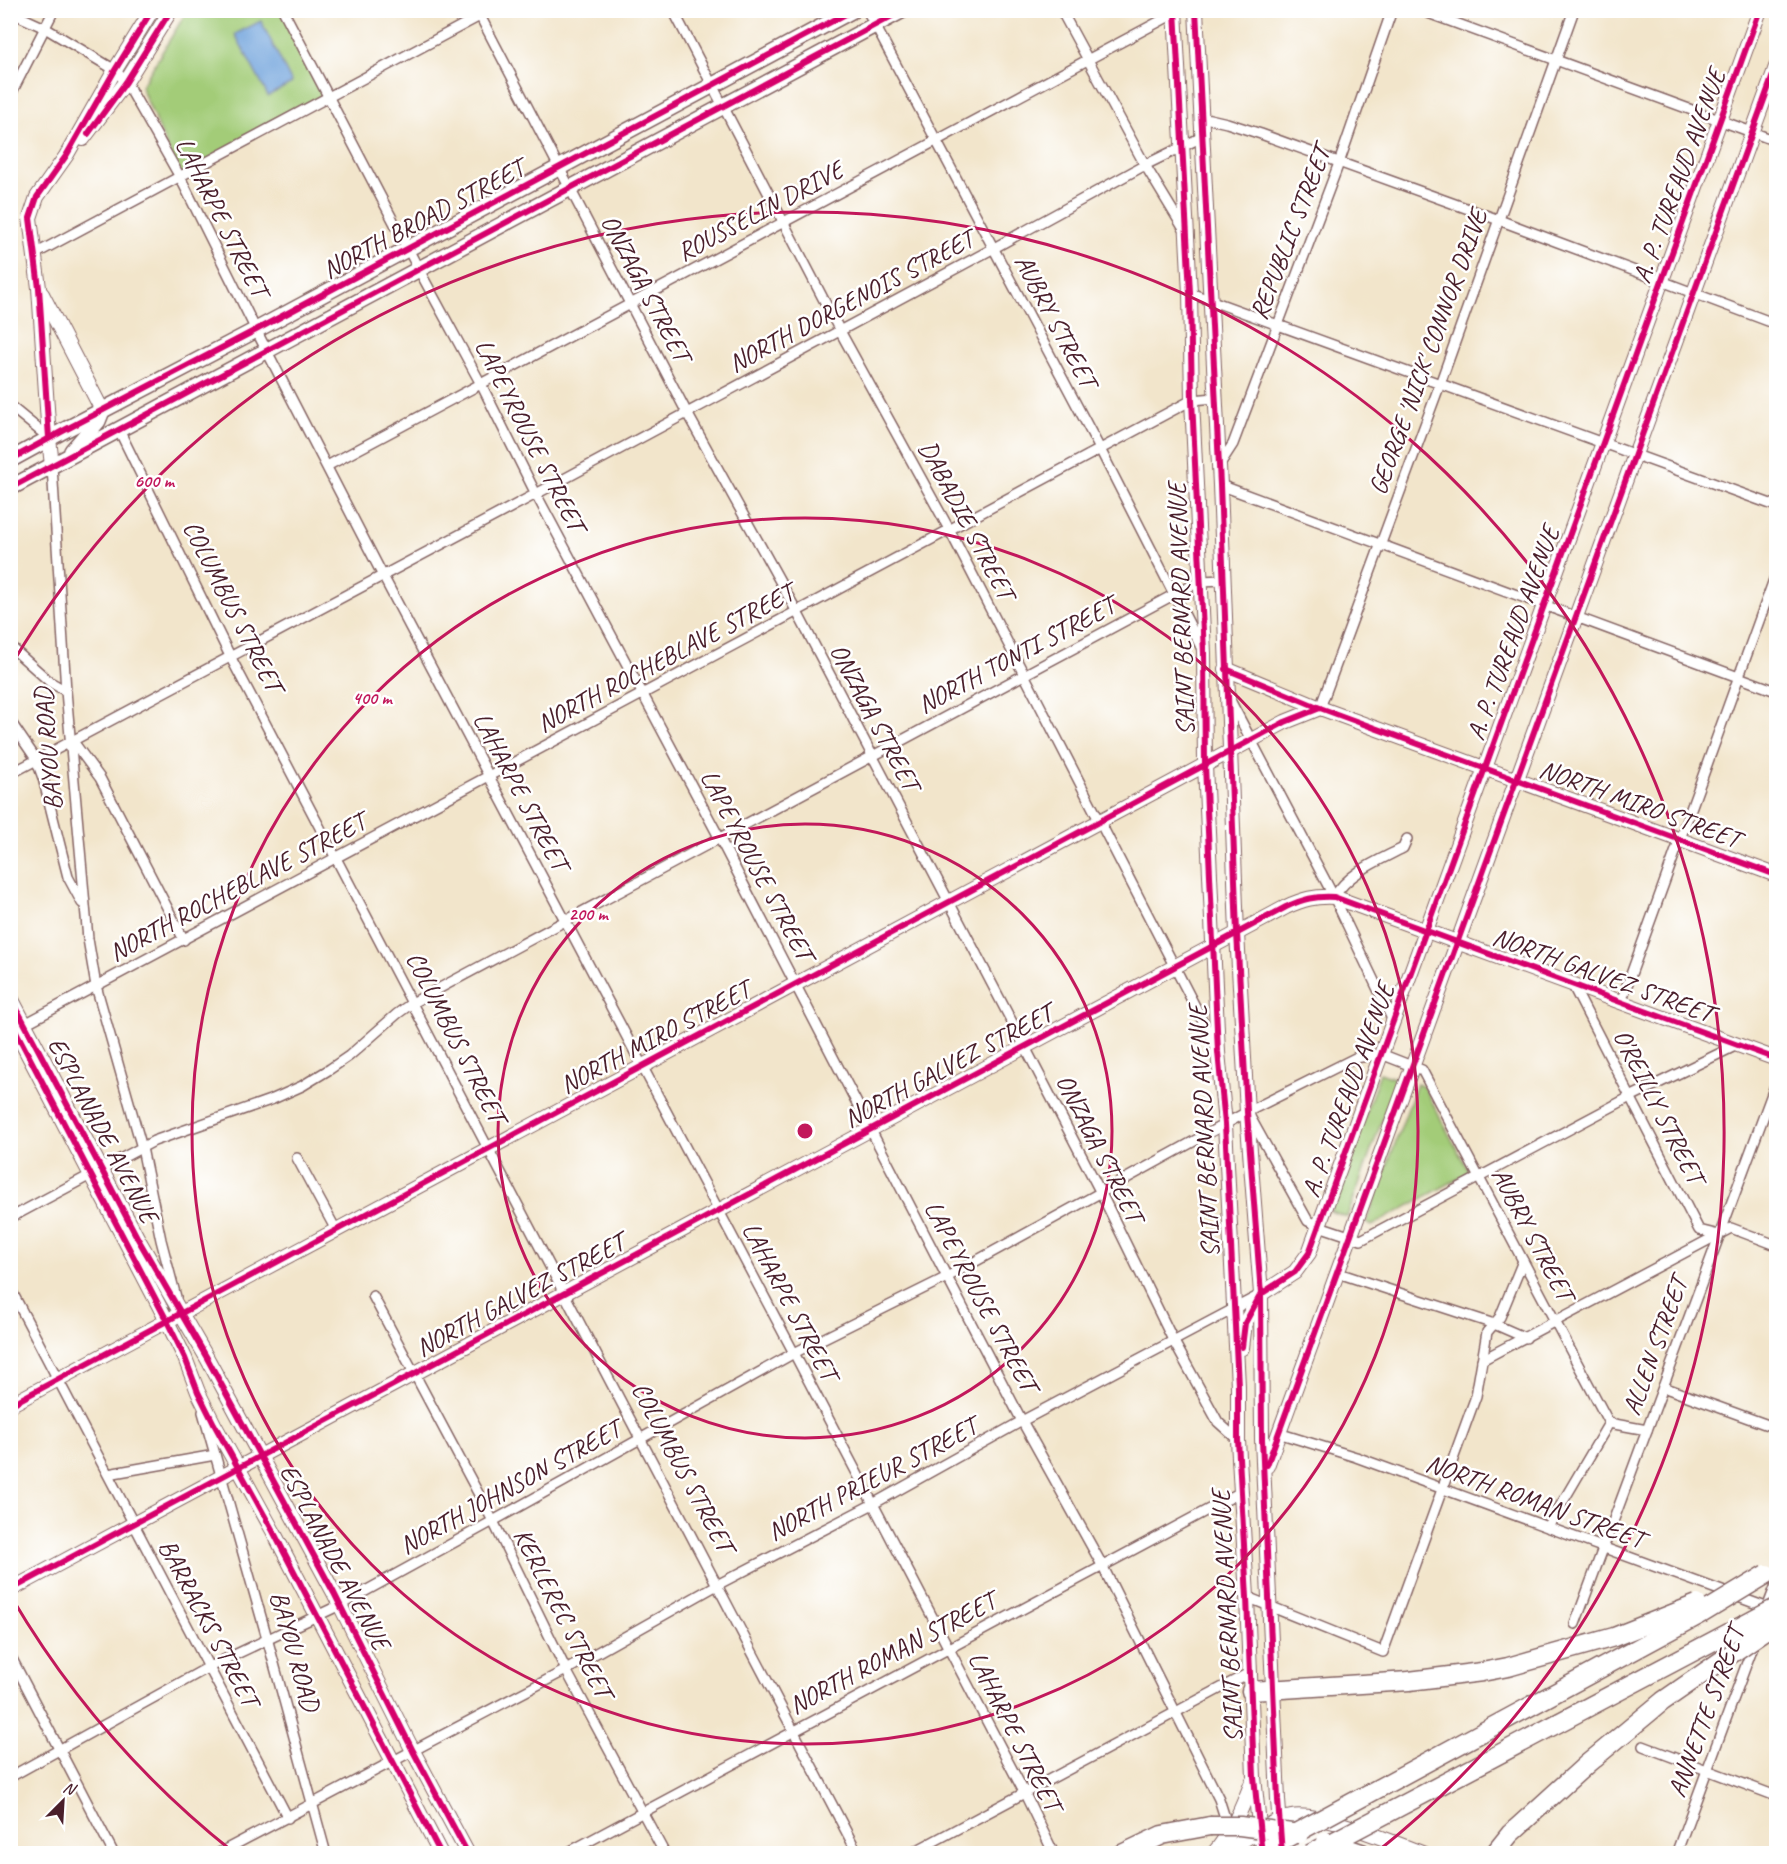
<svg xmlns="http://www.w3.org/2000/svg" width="1787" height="1864" font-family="Caveat,sans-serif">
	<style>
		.green { fill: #a3cc78; stroke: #767652; stroke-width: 1.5 }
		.water { fill: #70a3dc; stroke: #5d6184; stroke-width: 1.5 }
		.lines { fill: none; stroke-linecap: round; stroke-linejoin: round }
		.street-casing { stroke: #856463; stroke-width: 12 }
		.secondary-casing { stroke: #856463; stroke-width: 16 }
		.primary-casing { stroke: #856463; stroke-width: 18 }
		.highway-casing { stroke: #856463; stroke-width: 21 }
		.street { stroke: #fff; stroke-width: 9 }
		.secondary { stroke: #fff; stroke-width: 14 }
		.primary { stroke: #fff; stroke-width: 15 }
		.highway { stroke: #fff; stroke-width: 18 }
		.highway-bridge-casing { stroke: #856463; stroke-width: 21; stroke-linecap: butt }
		.highway-bridge { stroke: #fff; stroke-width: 18 }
		.cycleway-casing { stroke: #fff; stroke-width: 10 }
		.cycleway { stroke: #d6006c; stroke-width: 6 }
		.ring { fill: none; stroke: #c2185b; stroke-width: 3 }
		.labels { text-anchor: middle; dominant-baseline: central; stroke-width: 5; stroke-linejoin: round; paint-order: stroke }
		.street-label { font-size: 26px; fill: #4a1f2b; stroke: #fff }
		.centre { fill: #c2185b; stroke: #fff; stroke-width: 3 }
		.ring-label { font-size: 18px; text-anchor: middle; font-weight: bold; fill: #c2185b; stroke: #fff; stroke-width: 5; stroke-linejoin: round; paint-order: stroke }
	</style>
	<rect width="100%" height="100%" fill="#fff"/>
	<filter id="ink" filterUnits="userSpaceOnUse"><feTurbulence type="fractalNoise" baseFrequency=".0167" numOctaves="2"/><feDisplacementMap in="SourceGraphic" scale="12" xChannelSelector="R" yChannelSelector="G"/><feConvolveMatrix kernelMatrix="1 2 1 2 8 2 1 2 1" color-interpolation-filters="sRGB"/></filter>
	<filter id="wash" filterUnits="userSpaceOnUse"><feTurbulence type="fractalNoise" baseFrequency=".008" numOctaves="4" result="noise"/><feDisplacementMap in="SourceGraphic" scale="24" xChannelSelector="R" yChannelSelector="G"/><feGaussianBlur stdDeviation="1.35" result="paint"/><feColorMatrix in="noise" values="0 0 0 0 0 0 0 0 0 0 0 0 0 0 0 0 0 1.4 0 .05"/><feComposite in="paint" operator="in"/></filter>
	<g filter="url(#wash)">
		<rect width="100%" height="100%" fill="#f2e5cb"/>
		<g class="green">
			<path d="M283,10L329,96L180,177L141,87L187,11Z"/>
			<path d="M1380,1073L1397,1079L1347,1217L1330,1211Z"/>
			<path d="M1417,1084L1424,1087L1468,1170L1465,1175L1372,1226L1366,1223Z"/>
		</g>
		<path class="water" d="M261,21L292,83L268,96L235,34Z"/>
	</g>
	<g filter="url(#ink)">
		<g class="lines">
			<defs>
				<g id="street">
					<path d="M283,10L419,270L481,384L536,494L720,839L947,1277L1022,1421L1102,1565L1219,1799L1226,1821L1225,1829"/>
					<path d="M477,10L687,413L797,612L1025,1047L1101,1193L1173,1340L1218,1422L1238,1440"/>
					<path d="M673,10L840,331L949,529L1216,1047"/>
					<path d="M867,10L1100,449L1202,649"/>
					<path d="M1061,10L1145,165L1185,231"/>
					<path d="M1420,10L1776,141"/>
					<path d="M10,12L45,28L115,70L126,82L180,177L256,330L383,576L794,1353L1025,1794L1054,1854"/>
					<path d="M10,96L54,10"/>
					<path d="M1201,117L1227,123L1261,134L1499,220L1776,324"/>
					<path d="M35,254L491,10"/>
					<path d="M1190,293L1776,506"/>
					<path d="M10,406L49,438"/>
					<path d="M119,430L231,658L858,1854"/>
					<path d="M1220,464L1233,444L1339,163L1392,10"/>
					<path d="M52,466L66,691L88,939L96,986L142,1148L161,1240L176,1297"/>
					<path d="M327,466L1179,11"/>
					<path d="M1220,485L1776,691"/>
					<path d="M10,646L50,682L66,691"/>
					<path d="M1231,702L1334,897L1393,1021"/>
					<path d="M1320,708L1440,384L1574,10"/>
					<path d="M10,721L36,759L43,778L68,877L82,903"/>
					<path d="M72,740L100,778L184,940"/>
					<path d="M10,774L536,494L994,248L1145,165L1202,137"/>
					<path d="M1334,897C1349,872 1378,861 1403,848L1407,839"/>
					<path d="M1572,984L1699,1230L1719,1235"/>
					<path d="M1621,1002L1776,574"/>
					<path d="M21,1026L1192,400L1215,398"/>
					<path d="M1250,1117L1308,1221L1319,1226L1361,1240L1630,1097L1737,1045"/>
					<path d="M297,1158L336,1230"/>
					<path d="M10,1218L154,1141L273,1099L302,1086L330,1069L349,1056L397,1014L412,1003L1175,594L1201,581L1223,580"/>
					<path d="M1338,1273L1494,1324L1526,1338"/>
					<path d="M10,1288L288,1818"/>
					<path d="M373,1296L493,1521L566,1670L665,1854"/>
					<path d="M1482,1360L1731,1228L1776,1245"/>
					<path d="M1663,1387L1776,1428"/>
					<path d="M203,1412L267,1638L326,1854"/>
					<path d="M1278,1433L1356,1457L1771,1609"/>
					<path d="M108,1474L215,1455"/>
					<path d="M1548,1527L1609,1423"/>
					<path d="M1247,1597L1383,1652L1476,1396L1487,1332L1500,1317L1523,1261"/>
					<path d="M1766,1611L1776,1585"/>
					<path d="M1575,1624L1776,1083"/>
					<path d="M10,1655L114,1854"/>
					<path d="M1643,1746L1776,1796"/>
					<path d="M10,1777L209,1667L340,1605L493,1521L794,1353L947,1277L1247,1112L1355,1058L1381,1054L1422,1070L1609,1423L1647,1430"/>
					<path d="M217,1854L566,1670L717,1585L873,1504L1022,1421L1260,1295"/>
					<path d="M565,1854L1241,1492"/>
					<path d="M910,1854L1249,1673"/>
					<path d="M1676,1854L1755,1641"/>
				</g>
				<g id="secondary">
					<path d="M1175,10L1190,293L1192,400L1204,653L1205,765L1218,1052L1225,1124L1238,1386V1440L1247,1597L1254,1777L1262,1854"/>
					<path d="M1196,10L1220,485L1237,933L1247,1112L1261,1294L1262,1439L1278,1800L1282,1854"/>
					<path d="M83,139L126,82L171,10"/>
					<path d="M42,294L102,410"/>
					<path d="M52,466L49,438L39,288L30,218L37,197L66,156L115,70L152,10"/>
					<path d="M1226,669L1320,708"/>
					<path d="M10,996L138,1239L207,1358L334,1593L413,1751L468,1854"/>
					<path d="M10,1020L167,1321L185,1358L198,1392L214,1424L273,1531L441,1854"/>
					<path d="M1242,1348L1245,1323L1261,1294L1295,1272L1309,1253L1760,10"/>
					<path d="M10,1405L1285,722L1320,708L1776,875"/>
					<path d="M1267,1466L1776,67"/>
					<path d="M10,1590L1286,907C1303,899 1315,896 1334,897L1776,1059"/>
					<path d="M1213,1854C1232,1833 1242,1808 1252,1782"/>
					<path d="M1222,1854C1243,1841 1267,1822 1291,1817C1320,1811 1394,1843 1424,1854"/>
				</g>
				<g id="primary">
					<path d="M72,451L98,421L102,411"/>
					<path d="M10,460L61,432L256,330L853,10"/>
					<path d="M10,488L903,10"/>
				</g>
				<g id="highway">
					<path d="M1251,1691L1409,1681"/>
					<path d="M1122,1854L1162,1835L1210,1826"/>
					<path d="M1494,1854L1510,1834L1587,1764"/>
				</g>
			</defs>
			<use href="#street" class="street-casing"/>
			<use href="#secondary" class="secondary-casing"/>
			<use href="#primary" class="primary-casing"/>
			<use href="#highway" class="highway-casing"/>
			<use href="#street" class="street"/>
			<use href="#secondary" class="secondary"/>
			<use href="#primary" class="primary"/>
			<use href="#highway" class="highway"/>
			<defs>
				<g id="highway-bridge">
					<path d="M1409,1681L1482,1672L1508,1667L1614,1637L1697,1604"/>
					<path d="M1587,1764L1663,1701L1776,1623"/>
					<path d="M1210,1826H1240L1299,1834"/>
					<path d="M1326,1841L1364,1854"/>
					<path d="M1257,1854L1701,1614L1767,1574"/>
					<path d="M1310,1854L1776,1608"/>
				</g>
			</defs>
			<use href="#highway-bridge" class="highway-bridge-casing"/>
			<use href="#highway-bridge" class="highway-bridge"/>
			<defs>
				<g id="cycleway">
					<path d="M1175,10L1190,293L1192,400L1204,653L1205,765L1218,1052L1225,1124L1238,1386V1440L1247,1597L1254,1777L1262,1854"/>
					<path d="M1196,10L1220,485L1237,933L1247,1112L1261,1294L1262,1439L1278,1800L1282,1854"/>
					<path d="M88,134L126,82L171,10"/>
					<path d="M49,438L39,288L30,218L37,197L66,156L115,70L152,10"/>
					<path d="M10,460L61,432L256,330L853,10"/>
					<path d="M10,488L903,10"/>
					<path d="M1226,669L1320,708"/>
					<path d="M10,996L138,1239L207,1358L334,1593L413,1751L468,1854"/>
					<path d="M10,1020L167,1321L185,1358L198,1392L214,1424L273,1531L441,1854"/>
					<path d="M1242,1347L1245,1323L1261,1294L1295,1272L1309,1253L1760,10"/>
					<path d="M10,1405L1285,722L1320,708L1776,875"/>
					<path d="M1267,1465L1776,67"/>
					<path d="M10,1590L1286,907C1303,899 1315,896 1334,897L1776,1059"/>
				</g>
			</defs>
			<use href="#cycleway" class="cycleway-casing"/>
			<use href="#cycleway" class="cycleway"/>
		</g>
	</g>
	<g class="ring">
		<circle cx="805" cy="1131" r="307"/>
		<circle cx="805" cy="1131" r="613"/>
		<path d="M232 1851A920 920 0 0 1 12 1598M12 664A920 920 0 1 1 1378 1851"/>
	</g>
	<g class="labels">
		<g class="street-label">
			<text transform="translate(1679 176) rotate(-70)">A. P. TUREAUD AVENUE</text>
			<text transform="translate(760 211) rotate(-28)">ROUSSELIN DRIVE</text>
			<text transform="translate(222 217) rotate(63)">LAHARPE STREET</text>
			<text transform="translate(423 219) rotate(-28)">NORTH BROAD STREET</text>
			<text transform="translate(1290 233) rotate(-69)">REPUBLIC STREET</text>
			<text transform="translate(646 288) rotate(62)">ONZAGA STREET</text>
			<text transform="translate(851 301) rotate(-28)">NORTH DORGENOIS STREET</text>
			<text transform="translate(1056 321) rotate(62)">AUBRY STREET</text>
			<text transform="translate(1428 352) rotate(-70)">GEORGE 'NICK' CONNOR DRIVE</text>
			<text transform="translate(530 435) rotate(63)">LAPEYROUSE STREET</text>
			<text transform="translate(967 520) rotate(62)">DABADIE STREET</text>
			<text transform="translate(233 606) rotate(63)">COLUMBUS STREET</text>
			<text transform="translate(1181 609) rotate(-92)">SAINT BERNARD AVENUE</text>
			<text transform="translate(1513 633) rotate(-70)">A. P. TUREAUD AVENUE</text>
			<text transform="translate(1016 655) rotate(-28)">NORTH TONTI STREET</text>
			<text transform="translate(665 658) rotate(-28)">NORTH ROCHEBLAVE STREET</text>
			<text transform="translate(875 717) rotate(62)">ONZAGA STREET</text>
			<text transform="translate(48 749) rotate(-95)">BAYOU ROAD</text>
			<text transform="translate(521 791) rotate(62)">LAHARPE STREET</text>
			<text transform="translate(1640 804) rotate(20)">NORTH MIRO STREET</text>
			<text transform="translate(757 865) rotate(62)">LAPEYROUSE STREET</text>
			<text transform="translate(237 887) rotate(-28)">NORTH ROCHEBLAVE STREET</text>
			<text transform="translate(1603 975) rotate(20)">NORTH GALVEZ STREET</text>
			<text transform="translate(456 1037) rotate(63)">COLUMBUS STREET</text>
			<text transform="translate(655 1037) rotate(-28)">NORTH MIRO STREET</text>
			<text transform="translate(948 1066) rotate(-28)">NORTH GALVEZ STREET</text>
			<text transform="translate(1348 1090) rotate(-70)">A. P. TUREAUD AVENUE</text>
			<text transform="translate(1659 1106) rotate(63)">O'REILLY STREET</text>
			<text transform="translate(103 1130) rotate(62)">ESPLANADE AVENUE</text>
			<text transform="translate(1204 1131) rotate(-93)">SAINT BERNARD AVENUE</text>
			<text transform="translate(1100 1148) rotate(63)">ONZAGA STREET</text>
			<text transform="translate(1533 1234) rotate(62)">AUBRY STREET</text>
			<text transform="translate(520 1295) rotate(-28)">NORTH GALVEZ STREET</text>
			<text transform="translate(981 1296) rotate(62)">LAPEYROUSE STREET</text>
			<text transform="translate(790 1301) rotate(62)">LAHARPE STREET</text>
			<text transform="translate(1655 1346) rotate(-70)">ALLEN STREET</text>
			<text transform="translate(683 1467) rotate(62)">COLUMBUS STREET</text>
			<text transform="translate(872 1479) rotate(-28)">NORTH PRIEUR STREET</text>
			<text transform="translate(510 1487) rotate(-29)">NORTH JOHNSON STREET</text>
			<text transform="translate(1535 1501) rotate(20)">NORTH ROMAN STREET</text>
			<text transform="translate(335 1557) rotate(62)">ESPLANADE AVENUE</text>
			<text transform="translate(563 1613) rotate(63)">KERLEREC STREET</text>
			<text transform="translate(1227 1616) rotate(-93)">SAINT BERNARD AVENUE</text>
			<text transform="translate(209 1623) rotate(62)">BARRACKS STREET</text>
			<text transform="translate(295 1651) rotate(74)">BAYOU ROAD</text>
			<text transform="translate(892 1653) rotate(-28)">NORTH ROMAN STREET</text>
			<text transform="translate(1706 1712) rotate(-70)">ANNETTE STREET</text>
			<text transform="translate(1015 1731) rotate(63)">LAHARPE STREET</text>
		</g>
	</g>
	<circle cx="805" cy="1131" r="9" class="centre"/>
	<g class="ring-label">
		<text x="154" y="487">600 m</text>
		<text x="372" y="704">400 m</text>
		<text x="588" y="920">200 m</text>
	</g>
	<rect width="1787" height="1864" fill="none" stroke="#fff" stroke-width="36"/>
	<g transform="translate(63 1801) rotate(24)" stroke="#ffffff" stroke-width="4.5" paint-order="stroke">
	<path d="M0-4.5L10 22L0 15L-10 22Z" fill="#4a1f2b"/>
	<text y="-9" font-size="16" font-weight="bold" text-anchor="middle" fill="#4a1f2b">N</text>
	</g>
</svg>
